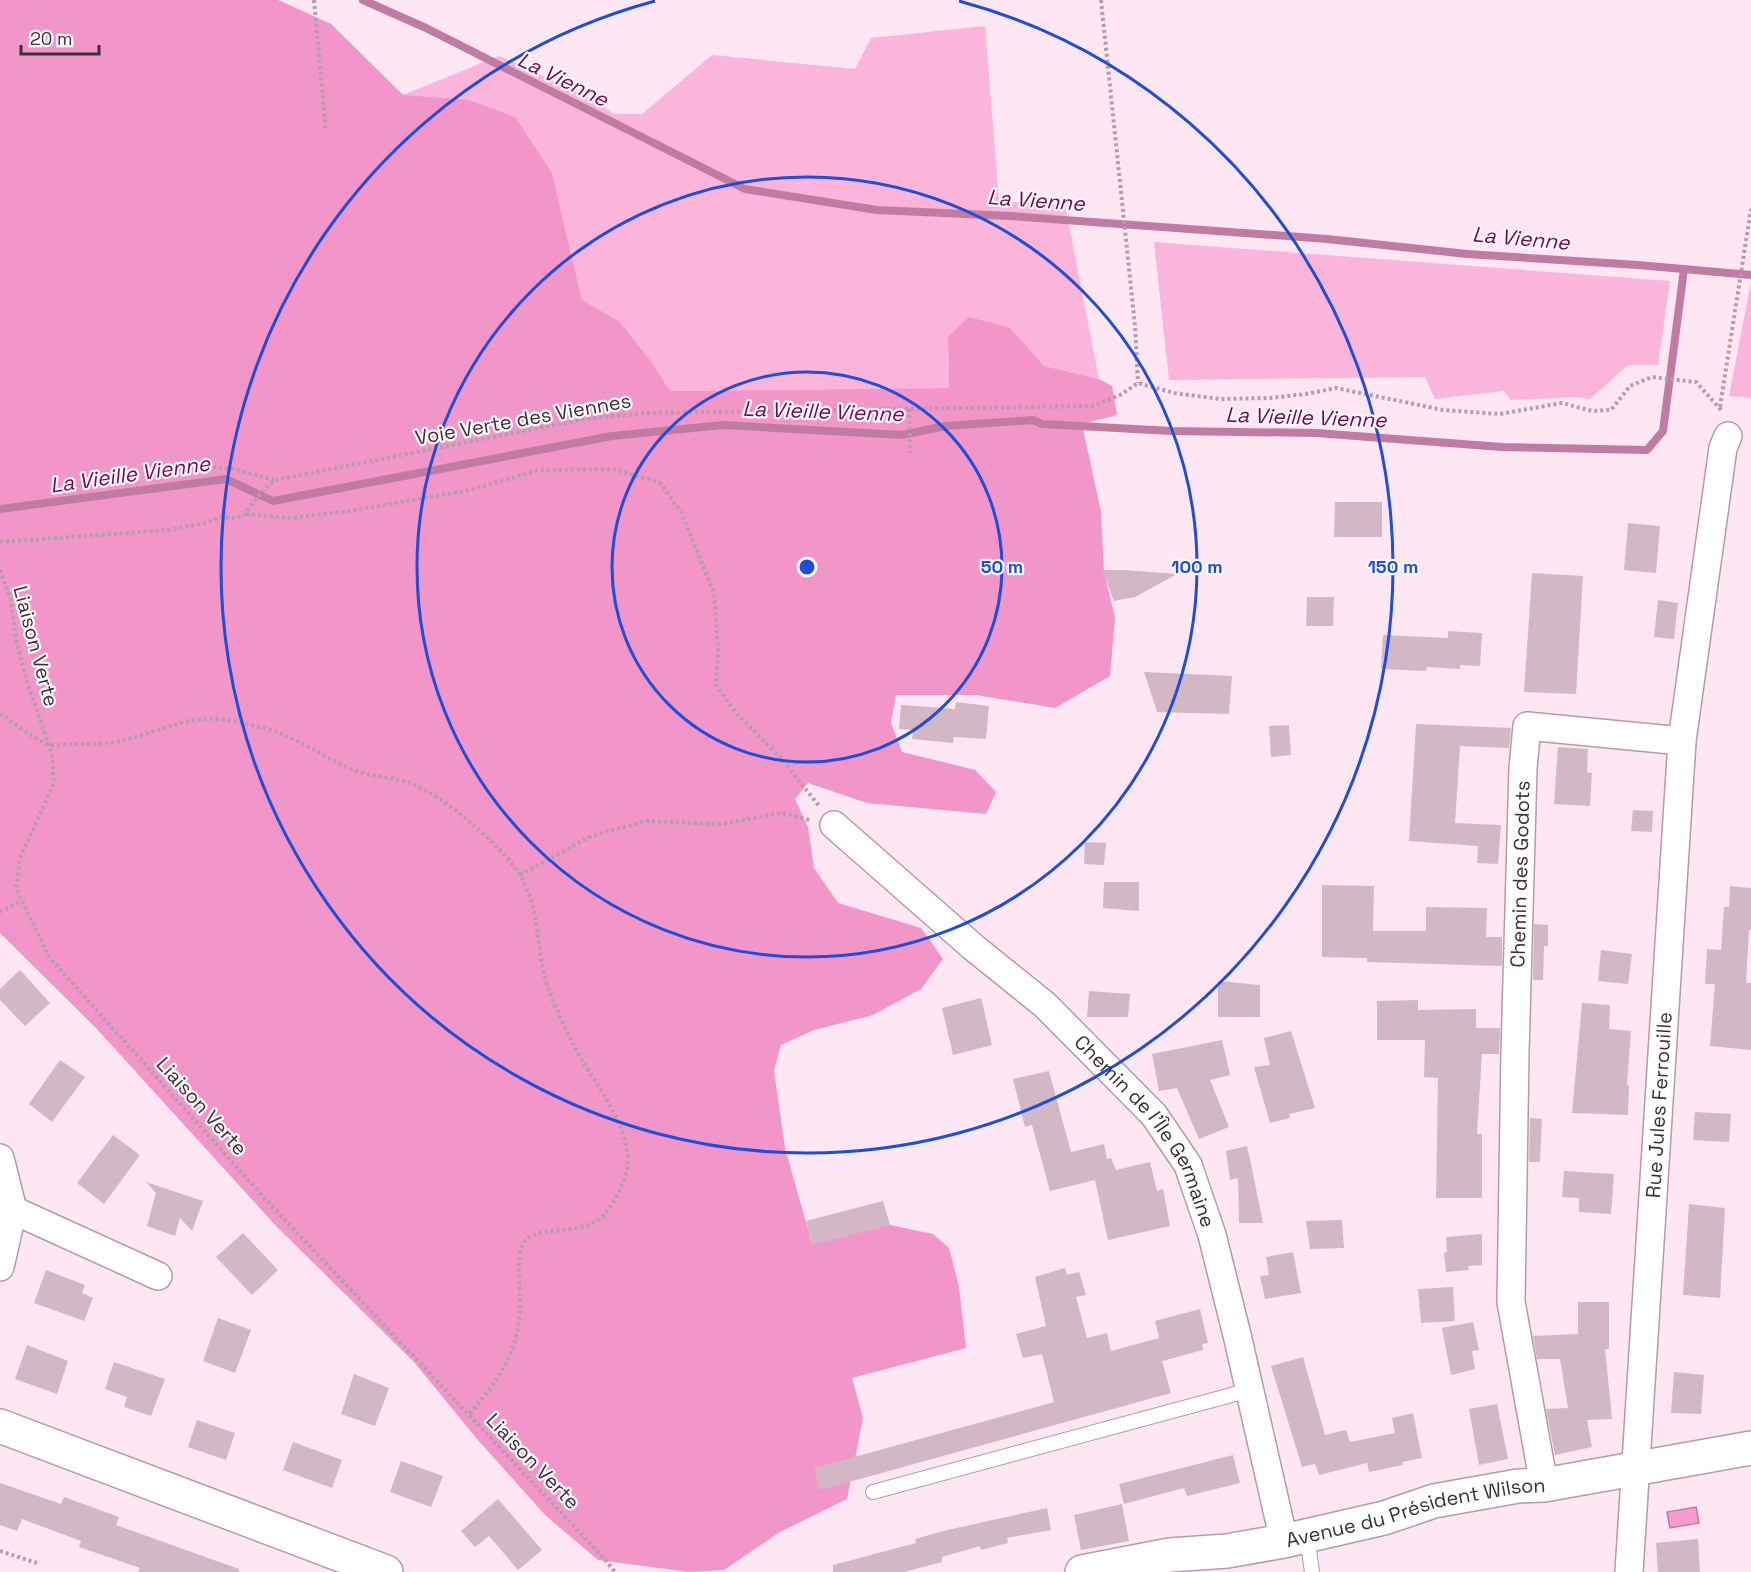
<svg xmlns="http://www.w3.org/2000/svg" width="1751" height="1572" font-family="'Space Grotesk',sans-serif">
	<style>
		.green { fill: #fbb5da }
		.forest { fill: #f295c8 }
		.water { fill: #f89cce; stroke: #bf7ca0; stroke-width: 1.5 }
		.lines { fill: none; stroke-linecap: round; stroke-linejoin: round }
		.stream { stroke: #bf7ca0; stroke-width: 8 }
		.building { fill: #d3b7c5 }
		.lane-casing { stroke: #b59aa8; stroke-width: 16 }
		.street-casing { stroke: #b59aa8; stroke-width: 30 }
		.secondary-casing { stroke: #b59aa8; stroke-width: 36 }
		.path { stroke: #b29fa8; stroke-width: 4; stroke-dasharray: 3 3; stroke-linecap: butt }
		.lane { stroke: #fff; stroke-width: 14 }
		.street { stroke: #fff; stroke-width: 27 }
		.secondary { stroke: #fff; stroke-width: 33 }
		.ring { fill: none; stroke: #1d4ed8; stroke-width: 3 }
		.labels { text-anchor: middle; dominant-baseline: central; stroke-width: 4.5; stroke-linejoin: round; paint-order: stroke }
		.street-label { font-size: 20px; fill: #3b3035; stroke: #fff9fc }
		.water-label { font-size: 21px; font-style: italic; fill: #750452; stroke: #fff9fc }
		.centre { fill: #1d4ed8; stroke: #fff9fc; stroke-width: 3 }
		.ring-label { font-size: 18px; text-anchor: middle; font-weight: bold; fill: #1d4ed8; stroke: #fff9fc; stroke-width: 4.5; stroke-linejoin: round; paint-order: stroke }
	</style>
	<rect width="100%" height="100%" fill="#fee6f2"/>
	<g class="green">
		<path d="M985,26L999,201L1065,205L1099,379L1043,366L1010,328L948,337L949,388L670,391L651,361L619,321L582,300L552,173L403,95L499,56L587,96L614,114H642L712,55L855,69L871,38Z"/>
		<path d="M1154,242L1670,281L1658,365H1628L1590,399L1575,397L1511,400L1504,391L1435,399L1425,377L1169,380Z"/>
		<path d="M1751,282V398L1729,396Z"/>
	</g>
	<path class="forest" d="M0,0H278L331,24L403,95L469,100L515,117L552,173L582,300L619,321L651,361L670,391L949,388L948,337L969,317L1010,328L1044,366L1099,379L1112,386L1117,415L1082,424L1101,512L1104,573L1115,617L1110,676L1055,708L976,695H896L891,723L902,752L975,770L996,792L986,814L867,803L808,783L795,799L808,827L814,868L838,903L921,928L943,959L921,989L873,1015L814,1030L781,1045L774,1071L785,1148L812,1244L890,1225L933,1234L949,1248L959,1287L966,1348L852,1378L863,1418L847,1499L780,1532L724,1570L689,1572L598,1560L546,1516L477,1439L414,1362L277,1227L96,1028L0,933Z"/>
	<path class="water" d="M1696,1507L1699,1523L1670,1528L1667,1512Z"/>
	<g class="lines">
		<g class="stream">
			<path d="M363,0L426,28L745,189L877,210L1010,216L1327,239L1467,254L1638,265L1751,275"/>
			<path d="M0,509L226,479L273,501L612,436L723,425L902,435L945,426L1033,420L1042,424L1172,431L1316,433L1502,447L1647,450L1663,431L1684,269"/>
		</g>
	</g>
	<g class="building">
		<path d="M1335,502H1382V537H1334Z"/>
		<path d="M1628,523L1660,526L1656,573L1624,570Z"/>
		<path d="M1102,570H1124L1177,574L1135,597L1114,601Z"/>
		<path d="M1532,573L1583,576L1576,694L1524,692Z"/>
		<path d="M1307,597H1334L1333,626H1306Z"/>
		<path d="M1658,600L1678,603L1674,639L1654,637Z"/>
		<path d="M1448,631L1482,633L1480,666L1460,665V669L1427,667L1426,671L1381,669L1383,635L1448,638Z"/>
		<path d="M1144,672L1232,676L1229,714L1157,712Z"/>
		<path d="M956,702L989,706L986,739L954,737L953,743L912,739L913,730L899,729L901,705L955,709Z"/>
		<path d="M1416,724L1511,728L1509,748L1460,746L1455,823L1501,825L1498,864L1477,863L1478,846L1409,841Z"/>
		<path d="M1289,725L1291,755L1271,757L1269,726Z"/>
		<path d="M1558,747L1588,749L1587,772L1592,773L1590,806L1554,804Z"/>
		<path d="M1633,810L1653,811L1652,832L1631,831Z"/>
		<path d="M1085,842L1106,843L1104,865L1084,864Z"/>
		<path d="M1104,882H1139V911L1103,908Z"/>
		<path d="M1322,885L1374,886L1373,931H1426V907L1487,908L1486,937H1502V966L1367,962V958L1322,957Z"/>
		<path d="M1730,886L1751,888V930H1749L1746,983H1751V1050L1710,1046L1715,984H1705L1707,949L1721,950L1724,907H1729Z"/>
		<path d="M1534,924L1548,925V946H1544L1543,980H1533Z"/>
		<path d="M1601,950L1632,954L1628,984L1598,981Z"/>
		<path d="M20,970L50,1003L25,1026L0,1000V989Z"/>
		<path d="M1218,981L1260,985V1017H1218Z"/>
		<path d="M1089,991L1130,994L1128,1017H1087Z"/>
		<path d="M981,998L992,1045L953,1055L942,1008Z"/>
		<path d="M1418,1000V1010L1476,1009V1028H1500L1499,1054H1482L1477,1134H1482V1198H1436L1438,1078L1424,1077L1425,1040H1377V1001Z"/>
		<path d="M1582,1003L1610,1005L1609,1029L1631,1031L1627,1085H1629L1628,1115L1572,1113Z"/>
		<path d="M1291,1031L1315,1108L1289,1114L1290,1118L1270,1123L1254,1067L1270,1065L1264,1038Z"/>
		<path d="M1222,1040L1230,1075L1210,1080L1229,1127L1199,1139L1177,1088L1159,1091L1152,1054Z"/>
		<path d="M60,1060L85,1077L52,1122L29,1104Z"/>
		<path d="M1049,1071L1071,1152L1104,1144L1107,1159L1111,1158L1116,1170L1150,1162L1157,1191L1163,1189L1170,1226L1108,1240L1095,1180L1050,1191L1032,1125L1025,1127L1013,1079Z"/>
		<path d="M1695,1112L1731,1114L1729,1142L1693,1140Z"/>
		<path d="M1530,1118L1542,1119L1540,1162H1529Z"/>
		<path d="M113,1135L140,1155L104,1204L77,1183Z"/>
		<path d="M1247,1146L1251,1164L1263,1223H1239L1238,1178L1230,1180L1226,1151Z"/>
		<path d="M1564,1171L1614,1174L1611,1214L1579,1212V1198L1562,1197Z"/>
		<path d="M146,1182L203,1201L192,1231L180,1218L175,1236L147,1226L156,1193Z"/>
		<path d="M883,1201L890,1225L812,1245L806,1221Z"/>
		<path d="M1689,1204L1725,1208L1720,1298L1683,1295Z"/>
		<path d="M1342,1220L1344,1248L1310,1249L1306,1221Z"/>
		<path d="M243,1233L278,1270L252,1295L216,1257Z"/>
		<path d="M1482,1234V1265L1468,1266L1469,1270L1446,1272L1444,1253L1447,1252L1446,1237Z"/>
		<path d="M1293,1252L1301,1293L1265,1299L1260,1276L1269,1275L1266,1257Z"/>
		<path d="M1065,1268L1067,1275L1079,1272L1086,1295L1076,1297L1087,1338L1107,1333L1111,1351L1159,1338L1155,1321L1200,1309L1208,1343L1202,1344L1203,1350L1162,1361L1171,1393L820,1490L814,1468L1054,1402L1042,1354L1023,1358L1016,1334L1046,1326L1035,1277Z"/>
		<path d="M46,1270L85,1285L82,1293L93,1298L84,1321L34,1303Z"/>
		<path d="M1453,1287L1455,1321L1421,1323L1418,1289Z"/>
		<path d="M1578,1302H1609V1349H1605L1612,1419L1587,1420L1592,1447L1555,1455L1546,1409L1568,1408L1560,1359H1537L1533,1336L1578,1334Z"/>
		<path d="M218,1318L251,1330L235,1373L203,1361Z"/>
		<path d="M1473,1322L1479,1350L1472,1351L1475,1369L1451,1375L1442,1328Z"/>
		<path d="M27,1345L68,1361L57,1394L15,1379Z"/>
		<path d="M1303,1357L1325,1435L1346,1430L1350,1442L1395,1433L1392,1418L1413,1413L1422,1458L1402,1462L1403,1465L1369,1472L1367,1463L1319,1475L1315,1464L1302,1467L1271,1366Z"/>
		<path d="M114,1362L165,1379L151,1416L124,1407L127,1397L105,1389Z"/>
		<path d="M1674,1372L1704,1375L1701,1414L1671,1413Z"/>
		<path d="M354,1374L389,1388L375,1426L341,1414Z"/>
		<path d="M1497,1404L1508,1459L1479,1465L1469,1409Z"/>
		<path d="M197,1420L235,1433L226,1460L188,1447Z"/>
		<path d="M293,1442L342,1460L332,1488L283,1470Z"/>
		<path d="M1233,1455L1240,1483L1187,1496L1184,1488L1124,1504L1119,1484Z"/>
		<path d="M401,1461L443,1476L431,1507L390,1492Z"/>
		<path d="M0,1483L61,1504L64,1497L119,1517L116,1525L239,1569V1572H138L140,1568L79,1547L81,1541L22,1519L17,1531L0,1525Z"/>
		<path d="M498,1499L542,1550L518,1570L489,1536L475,1547L461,1531Z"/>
		<path d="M1122,1504L1129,1541L1081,1550L1074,1515Z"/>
		<path d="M1047,1508L1051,1530L1007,1538L1008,1543L981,1550L980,1546L942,1557V1562L904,1572H833V1565L916,1543L915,1539L943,1531Z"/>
		<path d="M1698,1539L1700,1572H1658L1656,1543Z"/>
	</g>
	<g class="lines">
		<defs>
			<g id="lane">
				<path d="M873,1492L1250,1390"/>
				<path d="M1307,1536L1312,1572"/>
			</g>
			<g id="street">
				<path id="s1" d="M834,825L973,947L1045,1005L1154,1115L1188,1165L1212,1235L1238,1339L1284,1541"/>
				<path d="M0,1158L13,1210L0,1267"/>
				<path d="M13,1210L158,1276"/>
				<path id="s2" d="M1544,1485L1511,1302L1515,1052L1523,768L1527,726L1682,741L1723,448L1728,436"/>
				<path id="s3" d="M1629,1572L1682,741"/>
			</g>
			<g id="secondary">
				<path d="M0,1426L386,1572"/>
				<path id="s4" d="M1082,1572L1170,1555L1227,1551L1284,1541L1384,1518L1434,1501L1518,1486L1544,1485L1751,1448"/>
			</g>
		</defs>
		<use href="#lane" class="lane-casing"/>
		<use href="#street" class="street-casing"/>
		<use href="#secondary" class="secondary-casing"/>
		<g class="path">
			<path d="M314,0L326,131"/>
			<path d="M1101,0L1135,326L1138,383"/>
			<path d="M1720,407L1751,209"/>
			<path d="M909,409L910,453"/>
			<path d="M213,467L234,469L274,480"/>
			<path d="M246,514L291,518L349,511L465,491L540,470L613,469L660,483L681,512L714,593L718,649L716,685L737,714L782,759L819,806"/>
			<path d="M0,542L168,530L205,523L222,517L237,518L245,514L263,490L275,480L585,419L646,413L1093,406L1120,395L1138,383L1174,393L1220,399L1270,398L1306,394L1336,388L1443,410L1500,414L1562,403L1592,411L1611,410L1630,386L1652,377L1696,382L1723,412"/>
			<path d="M0,570L11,601L16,640L28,685L52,754L54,783L20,858L16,888L49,957L267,1201L602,1556L615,1572"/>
			<path d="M0,714C15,723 30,737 47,744C53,747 63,744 71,744C83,744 96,744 108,743C140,739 170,722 203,719C222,717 245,724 264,728C294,736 319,754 347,767C369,777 386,776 407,782C438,791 503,846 520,875C524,881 527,890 530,897C538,920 538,946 543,970C549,995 562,1021 573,1044C592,1083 639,1131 625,1177C620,1191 611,1210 599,1219C577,1237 530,1223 522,1246C516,1262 520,1284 520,1301C521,1348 499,1382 468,1415"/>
			<path d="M520,875L591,836L646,821L720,824L783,813L810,820"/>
			<path d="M0,912L22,900"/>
			<path d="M0,1551L37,1563"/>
		</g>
		<use href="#lane" class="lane"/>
		<use href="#street" class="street"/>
		<use href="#secondary" class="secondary"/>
	</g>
	<g class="ring">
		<circle cx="807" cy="567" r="195"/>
		<circle cx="807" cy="567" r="390"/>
		<path d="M959 1A586 586 0 1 1 655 1"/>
	</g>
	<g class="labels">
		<g class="street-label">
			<text transform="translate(523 419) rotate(-10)">Voie Verte des Viennes</text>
			<text transform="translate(36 646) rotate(75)">Liaison Verte</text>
			<text stroke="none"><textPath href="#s2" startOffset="614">Chemin des Godots</textPath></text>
			<text stroke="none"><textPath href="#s3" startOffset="468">Rue Jules Ferrouille</textPath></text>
			<text transform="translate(202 1106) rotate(48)">Liaison Verte</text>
			<text stroke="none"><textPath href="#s1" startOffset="441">Chemin de l'Île Germaine</textPath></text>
			<text transform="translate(533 1461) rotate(46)">Liaison Verte</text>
			<text stroke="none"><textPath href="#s4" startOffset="340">Avenue du Président Wilson</textPath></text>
		</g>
		<g class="water-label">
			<text transform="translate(563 79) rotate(26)">La Vienne</text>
			<text transform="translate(1036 200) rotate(4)">La Vienne</text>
			<text transform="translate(1521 238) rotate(5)">La Vienne</text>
			<text transform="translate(823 411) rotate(2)">La Vieille Vienne</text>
			<text transform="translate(1306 417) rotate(2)">La Vieille Vienne</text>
			<text transform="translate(130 474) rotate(-8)">La Vieille Vienne</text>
		</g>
	</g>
	<circle cx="807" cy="567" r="9" class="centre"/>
	<g class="ring-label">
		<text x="1002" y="573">50 m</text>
		<text x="1197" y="573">100 m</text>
		<text x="1393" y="573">150 m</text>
	</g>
	<path d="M21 45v9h78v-9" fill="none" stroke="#3b3035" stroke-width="3"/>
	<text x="30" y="45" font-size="18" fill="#3b3035" stroke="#fff9fc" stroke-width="4.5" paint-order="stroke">20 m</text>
</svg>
